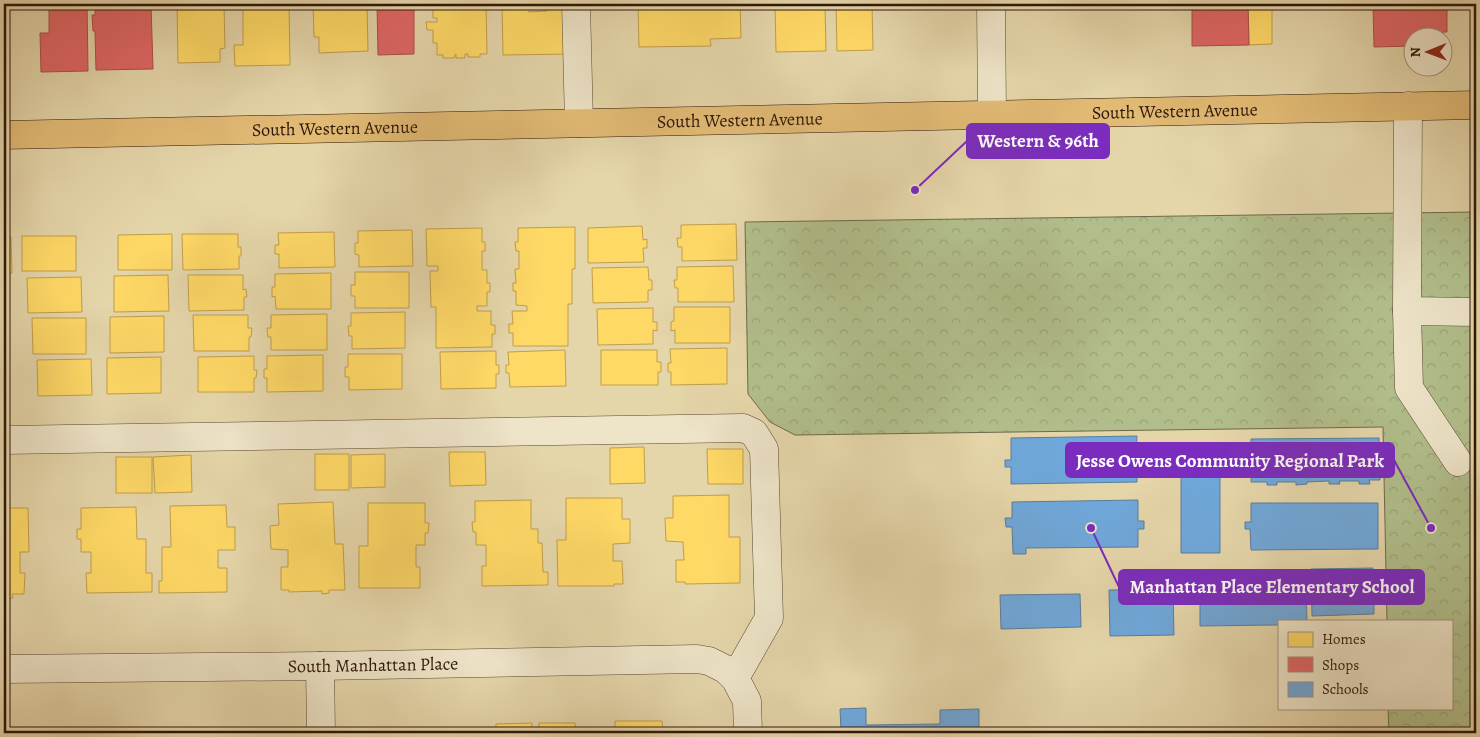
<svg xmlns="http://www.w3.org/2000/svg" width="1480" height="737" font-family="Alegreya,serif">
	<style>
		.forest { fill: url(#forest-crowns); stroke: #6f6a4a }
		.homes { fill: #ffd966; stroke: #c09e4a }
		.shops { fill: #e06666; stroke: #aa4e4a }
		.schools { fill: #6fa8dc; stroke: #5b7c9c }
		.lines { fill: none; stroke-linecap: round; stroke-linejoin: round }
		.minor-casing { stroke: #5b4630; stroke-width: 29 }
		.major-casing { stroke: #2d1608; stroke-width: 29 }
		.minor { stroke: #eee4c8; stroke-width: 28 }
		.major { stroke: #e2bb75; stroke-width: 28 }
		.labels { text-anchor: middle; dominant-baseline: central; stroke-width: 5; stroke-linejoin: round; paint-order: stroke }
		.street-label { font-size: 18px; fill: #2d1608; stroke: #eee4c8 }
		.leader { fill: none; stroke: #7b2cbf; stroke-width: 2 }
		.callout-dot { fill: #7b2cbf; stroke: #eee4c8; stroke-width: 2 }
		.callout { fill: #7b2cbf; stroke: #7b2cbf; stroke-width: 2 }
		.callout-label { font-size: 19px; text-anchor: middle; font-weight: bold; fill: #fff }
	</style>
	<defs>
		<pattern id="forest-crowns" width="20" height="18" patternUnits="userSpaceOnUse" patternTransform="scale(1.25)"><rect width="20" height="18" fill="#b1be8b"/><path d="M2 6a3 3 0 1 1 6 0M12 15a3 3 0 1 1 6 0" fill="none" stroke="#99a376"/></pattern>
	</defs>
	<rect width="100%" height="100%" fill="#e5d6aa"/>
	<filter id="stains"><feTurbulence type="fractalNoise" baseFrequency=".004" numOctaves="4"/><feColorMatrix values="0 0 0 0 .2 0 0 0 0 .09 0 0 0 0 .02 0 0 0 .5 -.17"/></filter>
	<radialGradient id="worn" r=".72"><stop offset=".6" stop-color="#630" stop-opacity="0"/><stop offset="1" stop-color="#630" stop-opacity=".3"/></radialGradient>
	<path class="forest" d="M1476,212V733H1389L1388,708H1451V621H1387L1383,427L795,435L770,422L748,394L745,222Z"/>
	<g class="homes">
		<path d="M177,4H224L225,48L220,49V62L178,63Z"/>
		<path d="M243,4H289L290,65L235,66L234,45H243Z"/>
		<path d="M313,4H367L368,51L319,53V37H314Z"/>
		<path d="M433,4H486L487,54H480V57H468V54H465V58H456V54L455,55L454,58H443V55H437V43H433V30H427L426,22H437V18H433Z"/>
		<path d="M502,4H529V12L547,11V6H565L570,54L503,55Z"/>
		<path d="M638,4H740L741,38L710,39L711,46L639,47Z"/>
		<path d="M775,4H825L826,51L776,52Z"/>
		<path d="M836,4H872L873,50L837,51Z"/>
		<path d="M1248,5H1272V44L1249,45Z"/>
		<path d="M736,224L737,260L682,261V247H678L677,238H681V225Z"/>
		<path d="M642,226L643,240L647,239V248H643L644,262L588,263V228Z"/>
		<path d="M575,227V269H572V304H568V346H513V333H509V324H513L512,311H527V306L516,305V291H513V283H516L515,269H519V251H516L515,242H518V228Z"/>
		<path d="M482,228V242H485V251H482V270H487V283H490V292H487V306H477V311H491V325H495V334H492V347L436,348V307H431L430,271H438V266H427L426,229Z"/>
		<path d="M412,230L413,266L359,267V255L355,254V243H358V231Z"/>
		<path d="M334,232L335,267L279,268V254H275V245H279L278,233Z"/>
		<path d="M172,234V270H118V235Z"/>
		<path d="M182,234H238V247H241V256H239V269L183,270Z"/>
		<rect x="22" y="236" width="54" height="35"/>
		<path d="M4,237H11L12,273H4Z"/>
		<path d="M733,266L734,302H678V288H675L674,280H677V267Z"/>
		<path d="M648,267L649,280H652V290H648V302L593,303L592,268Z"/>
		<path d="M355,272H409V308H355V296H351V285H355Z"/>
		<path d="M331,273V309H276L275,296L272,297V287H275V274Z"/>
		<path d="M168,275L169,311L114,312V276Z"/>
		<path d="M188,275H243V290L246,289L247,297H244V310L189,311Z"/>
		<path d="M81,277L82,312L28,313L27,278Z"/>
		<path d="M4,278H7L8,314H4Z"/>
		<path d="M674,307H730V343H675V330L671,331V322L674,321Z"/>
		<path d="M653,308V322H657V331L653,330V344L598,345L597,309Z"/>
		<path d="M405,312V348L352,349V336H349L348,326H351V313Z"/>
		<path d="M327,314V350H271V337H268L267,328H271V315Z"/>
		<path d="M193,315H248V328H252L251,337H249V351H194Z"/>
		<path d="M164,316V352L110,353V317Z"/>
		<path d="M32,318H86V354H33Z"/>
		<path d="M727,348V384L671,385V372H668V363H671L670,349Z"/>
		<path d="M565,350L566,386L510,387L509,373H506V365H509L508,352Z"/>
		<path d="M601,350H657V362H661V372H658V385H601Z"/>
		<path d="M496,351V365H499V374H496V388L441,389L440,352Z"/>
		<path d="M348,354H402V389L349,390V377H345V367H348Z"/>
		<path d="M323,355V391L267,392V378H264V369H267V356Z"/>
		<path d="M254,356V370H257L256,378H254V392H198V357Z"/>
		<path d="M161,357V393L107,394V358Z"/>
		<path d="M91,359L92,395L38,396L37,360Z"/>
		<path d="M644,447L645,483L610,484V448Z"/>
		<path d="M707,449H743V484H708Z"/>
		<path d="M449,452H485L486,485L450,486Z"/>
		<rect x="315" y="454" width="34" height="36"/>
		<path d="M385,454V487L351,488V455Z"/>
		<path d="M191,455L192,492L155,493L153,457Z"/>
		<rect x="116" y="457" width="36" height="36"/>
		<path d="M729,495V537H740V583L685,584V582H676V560H684L683,542L666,541L665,518H673V496Z"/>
		<path d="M566,498H622V519H630V543L613,544V561H622L623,584H614V586H558L557,540H566Z"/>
		<path d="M531,500V529H538V543H542L543,572H548V585L482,586V566H486V545H476V532H473L472,522H475V501Z"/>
		<path d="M333,502L335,544H343L345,590H329V593L322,594V591L289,592V590H281V567H288V550L271,549L270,526L279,525L278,504Z"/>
		<path d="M368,503H425V523H429L428,533H425V545H416V567H420V588H359V546H368Z"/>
		<path d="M226,505L227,527H235V550H218V568H227V592L159,593V581H162V547H171L170,506Z"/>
		<path d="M136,507L137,539H146V573H152V592L87,593L86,573H91V552H81V539H77V529H81V508Z"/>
		<path d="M4,508H28L29,552H20V573H25L24,594H12L13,598H4Z"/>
		<path d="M615,721H662L663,733H667H615Z"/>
		<path d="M532,723V733H496V724Z"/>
		<path d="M539,723H575L576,733H539Z"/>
		<rect x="191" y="728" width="48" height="5"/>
		<rect x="112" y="731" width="34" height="2"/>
	</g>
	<g class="shops">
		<path d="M49,4H87L88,71L41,72L40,33H49Z"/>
		<path d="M95,4H151L153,69L96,70L95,31H93L92,15H95Z"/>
		<path d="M377,4H414V54L378,55Z"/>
		<path d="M1192,4H1246V5H1248L1249,45L1192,46Z"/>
		<path d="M1373,4H1447V32H1443V41L1442,38H1412V46L1374,47Z"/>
	</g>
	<g class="schools">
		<path d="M1041,4H1085V6L1041,8Z"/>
		<path d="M1137,436L1136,456H1143V463H1137V482L1011,484V467H1005V460H1011V438Z"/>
		<path d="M1379,438L1380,480H1369L1370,484H1359V481H1339L1340,484H1329V481L1307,482V484L1296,485V482H1277V485H1267V482H1251L1252,462H1246V454H1251V439Z"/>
		<path d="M1220,446V553H1181V447Z"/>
		<path d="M1138,500V521H1144V529H1138V547L1026,548V554H1013L1012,527H1006L1005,518H1012V502Z"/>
		<path d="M1251,503H1378V549L1251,550L1250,529H1245V522H1251Z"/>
		<path d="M1373,568V589H1380V596H1374V614L1312,616L1311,569Z"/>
		<path d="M1306,584L1307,621H1279V625L1200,626V586Z"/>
		<path d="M1173,589L1174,635L1110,636L1109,590Z"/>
		<path d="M1080,594L1081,627L1001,629L1000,595Z"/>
		<path d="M866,708V725L940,724V710L979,709V729H1030V733H859V730H841L840,709Z"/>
		<path d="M1067,728V733H1036V729Z"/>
		<path d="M1295,728V733H1164V731Z"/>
	</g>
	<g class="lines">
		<defs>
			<g id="minor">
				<path d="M576,4L579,123"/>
				<path d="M991,4L992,114"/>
				<path d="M1408,106L1407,311L1476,312"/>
				<path d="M1407,311L1409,388L1458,462"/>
				<path d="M4,440L743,428L754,433L764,449L769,618L735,678"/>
				<path d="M320,666L321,733"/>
				<path id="s1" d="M4,669L320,666L697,659L709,661L725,669L735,678L747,701L748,733"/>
			</g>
			<g id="major">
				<path id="s2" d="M4,135L1476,105"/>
			</g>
		</defs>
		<use href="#minor" class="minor-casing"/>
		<use href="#major" class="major-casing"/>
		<use href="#minor" class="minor"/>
		<use href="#major" class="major"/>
	</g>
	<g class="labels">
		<g class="street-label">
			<text stroke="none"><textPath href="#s2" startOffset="1171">South Western Avenue</textPath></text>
			<text stroke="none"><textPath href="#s2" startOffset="736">South Western Avenue</textPath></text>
			<text stroke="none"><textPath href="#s2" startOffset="331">South Western Avenue</textPath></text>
			<text stroke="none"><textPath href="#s1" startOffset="369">South Manhattan Place</textPath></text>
		</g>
	</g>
	<path class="leader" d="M915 190L967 141M1431 528L1394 460M1091 528L1119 587"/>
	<g class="callout-dot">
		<circle cx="915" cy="190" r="5"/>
		<circle cx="1431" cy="528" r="5"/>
		<circle cx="1091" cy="528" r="5"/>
	</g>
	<g class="callout">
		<rect x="967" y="124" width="142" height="34" rx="5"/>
		<rect x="1066" y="443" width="328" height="34" rx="5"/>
		<rect x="1119" y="570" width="305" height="34" rx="5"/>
	</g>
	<g class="callout-label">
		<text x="1038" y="147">Western &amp; 96th</text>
		<text x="1230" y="467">Jesse Owens Community Regional Park</text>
		<text x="1272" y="593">Manhattan Place Elementary School</text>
	</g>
	<rect width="1480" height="737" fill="none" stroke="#e5d6aa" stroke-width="20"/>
	<rect x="5" y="5" width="1470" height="727" fill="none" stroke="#2d1608" stroke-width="2.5"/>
	<rect x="10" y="10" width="1460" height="717" fill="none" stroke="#2d1608"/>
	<rect x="1278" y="620" width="175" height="90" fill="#eee4c8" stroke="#a1927b"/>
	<rect x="1288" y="632" width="25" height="15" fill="#ffd966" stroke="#a1927b"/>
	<text x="1322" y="644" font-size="15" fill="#2d1608">Homes</text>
	<rect x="1288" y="657" width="25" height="15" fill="#e06666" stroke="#a1927b"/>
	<text x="1322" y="670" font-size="15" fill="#2d1608">Shops</text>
	<rect x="1288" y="682" width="25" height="15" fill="#6fa8dc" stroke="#a1927b"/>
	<text x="1322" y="694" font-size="15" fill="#2d1608">Schools</text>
	<g transform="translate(1428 52) rotate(269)"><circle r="24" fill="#eee4c8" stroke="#a1927b"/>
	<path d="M0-4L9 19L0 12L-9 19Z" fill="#8f2418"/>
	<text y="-8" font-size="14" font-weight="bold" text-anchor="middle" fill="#2d1608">N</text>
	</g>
	<rect width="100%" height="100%" filter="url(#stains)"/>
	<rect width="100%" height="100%" fill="url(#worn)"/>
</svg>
